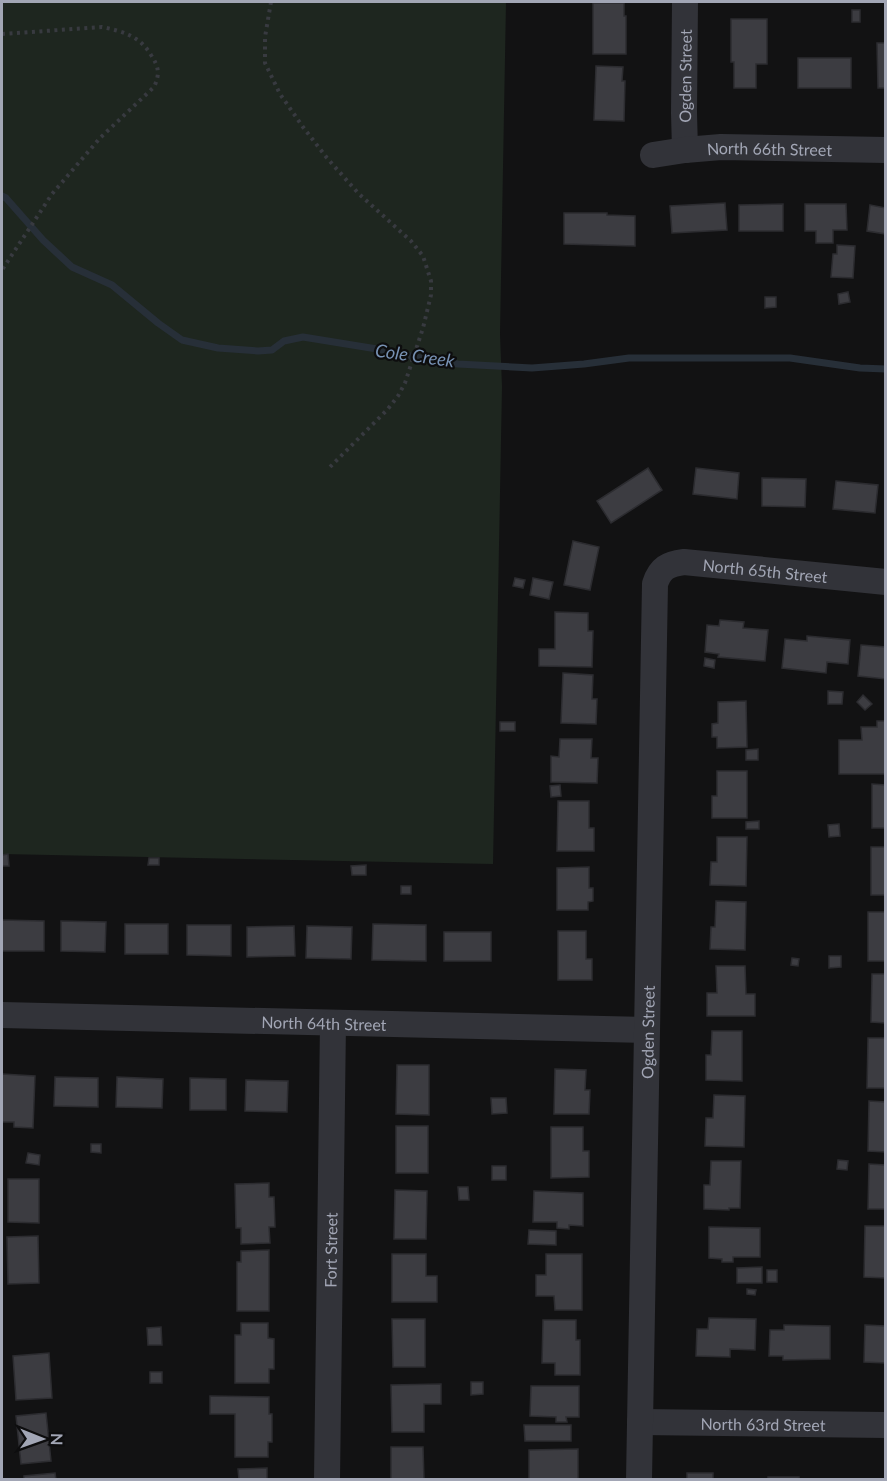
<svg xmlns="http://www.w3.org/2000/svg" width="887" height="1481" font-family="Lato,sans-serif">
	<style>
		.green { fill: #1e261f }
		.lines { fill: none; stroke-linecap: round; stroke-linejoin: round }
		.stream { stroke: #272f38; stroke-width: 7 }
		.building { fill: #3c3c41; stroke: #2c2c30; stroke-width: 1.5 }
		.path { stroke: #383a40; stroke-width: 4; stroke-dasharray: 3 4.5; stroke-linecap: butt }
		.street { stroke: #323339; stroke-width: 26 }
		.labels { text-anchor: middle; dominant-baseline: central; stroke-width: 4.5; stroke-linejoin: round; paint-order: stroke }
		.street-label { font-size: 16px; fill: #a2a6b5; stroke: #0d0d0e }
		.water-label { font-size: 18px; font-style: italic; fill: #7791b3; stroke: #0d0d0e }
	</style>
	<rect width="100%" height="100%" fill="#121213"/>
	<path class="green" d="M2,2H506L500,334L502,387L493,864L2,854Z"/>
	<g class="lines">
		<path class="stream" d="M2,196L6,198L43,240L72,267L112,285L158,323L182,340L218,348L258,351L272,350L284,341L303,337L377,349L430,360L458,364L532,368L584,364L629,358H790L860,368L886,369"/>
	</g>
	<g class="building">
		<path d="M593,3H624V16H626V54H593Z"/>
		<rect x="852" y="10" width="8" height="12"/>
		<path d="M731,19H767V64H756V88H734V62H731Z"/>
		<path d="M877,43H886V88H878Z"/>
		<rect x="798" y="58" width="53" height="30"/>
		<path d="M596,66L623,67L622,81H625L624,121L594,120Z"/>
		<path d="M725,203L727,230L672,233L670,206Z"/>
		<path d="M783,204V231H739V205Z"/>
		<path d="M805,204H846L847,230H833V243H816V231H805Z"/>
		<path d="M870,205L886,208V234L867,231Z"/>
		<path d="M564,213H607V215L635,216V246L564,244Z"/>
		<path d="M837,245L855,246L853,278L831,277L833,254H837Z"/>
		<path d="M848,292L850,302L839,304L838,294Z"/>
		<path d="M765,297H776V307L765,308Z"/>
		<path d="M648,468L662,490L611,523L597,501Z"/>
		<path d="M696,468L739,473L737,499L693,494Z"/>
		<path d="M762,478L806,479L805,507L762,506Z"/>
		<path d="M836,481L878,485L875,513L833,509Z"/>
		<path d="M573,541L599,547L590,590L564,585Z"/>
		<path d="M515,578L525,580L523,588L513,586Z"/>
		<path d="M533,578L553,582L549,599L530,595Z"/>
		<path d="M555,612L588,613V631H593L592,667L539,666V649H555Z"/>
		<path d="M720,620L744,622L743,628L768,630L765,661L718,657L719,654L705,652L707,625L719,626Z"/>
		<path d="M807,636L850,640L848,664L827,662L826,673L782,668L785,639L807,641Z"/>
		<path d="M861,645L886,647V679L858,676Z"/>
		<path d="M705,658L715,660L714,668L704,666Z"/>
		<path d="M563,673L593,675L592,699H597L596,724L561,723Z"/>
		<path d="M828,691L843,692L842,704H828Z"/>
		<path d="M863,695L872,704L865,710L857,702Z"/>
		<path d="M746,701L747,747L717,748V737H712V724L718,723V702Z"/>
		<path d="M877,721H886V774H839V740H862L861,727H877Z"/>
		<rect x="500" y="722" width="15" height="9"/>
		<path d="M560,739H592L591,758H598L597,783L551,782V756L559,757Z"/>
		<path d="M758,749V760H746V750Z"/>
		<path d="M717,771H747V818H712V796H717Z"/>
		<path d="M872,784L886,785V828H872Z"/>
		<path d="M560,785L561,796L551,797L550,786Z"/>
		<path d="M558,801H589V828H594V851H557Z"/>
		<path d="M759,821V829H746V822Z"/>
		<path d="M839,824L840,836L829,837L828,825Z"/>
		<path d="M717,837H747L746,886L710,885L711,862H717Z"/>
		<rect x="871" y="847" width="15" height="48"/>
		<path d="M8,854L9,866H2V855Z"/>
		<path d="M149,858H159V865H148Z"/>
		<path d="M366,865V875H352L351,866Z"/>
		<path d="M589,867V888H593V901L588,902V910H557V868Z"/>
		<rect x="401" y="886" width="10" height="8"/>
		<path d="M716,901L746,902L745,950L710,949L711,927H715Z"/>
		<rect x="868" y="912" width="18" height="49"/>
		<path d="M2,920L44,921V951H2Z"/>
		<path d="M61,921L106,922L105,952L61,951Z"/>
		<rect x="125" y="924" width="43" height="30"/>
		<path d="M373,924L426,925V961L372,960Z"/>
		<path d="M187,925H231V956L187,955Z"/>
		<path d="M294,926L295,956L247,957V927Z"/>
		<path d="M307,926L352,927L351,959L306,958Z"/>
		<path d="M558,931H586V959H592V980H558Z"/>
		<rect x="444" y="932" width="47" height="29"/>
		<path d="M829,956H841V967L829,968Z"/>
		<path d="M792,958L799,959L798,966L791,965Z"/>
		<path d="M716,966H745L746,994H755V1016H707V993H717Z"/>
		<path d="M872,974H886V1023L871,1022Z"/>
		<path d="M712,1031H742V1081L706,1080V1055H711Z"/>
		<path d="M868,1038H886V1088H867Z"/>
		<path d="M397,1065H429V1115L396,1114Z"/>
		<path d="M555,1069L586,1070L585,1090H590L589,1114H554Z"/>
		<path d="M2,1074L35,1076L33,1128L14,1127V1122H2Z"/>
		<path d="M55,1077L98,1078V1107L54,1106Z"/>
		<path d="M117,1077L163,1079L162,1108L116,1107Z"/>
		<path d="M190,1078L226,1079V1110H190Z"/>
		<path d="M246,1080L288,1081L287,1112L245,1111Z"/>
		<path d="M714,1095L745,1096L744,1147L705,1146L706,1118H713Z"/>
		<path d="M491,1098H506L507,1113L492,1114Z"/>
		<path d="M869,1101L886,1102V1152L868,1151Z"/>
		<rect x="396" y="1126" width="32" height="47"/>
		<path d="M551,1127H583V1151H589V1177L551,1178Z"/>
		<path d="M91,1144H101V1153L91,1152Z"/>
		<path d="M28,1153L40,1155L39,1165L26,1163Z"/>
		<path d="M838,1160L848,1161L847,1170L837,1169Z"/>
		<path d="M711,1161H741L740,1208H729V1210L704,1209V1185H710Z"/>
		<path d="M869,1164L886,1165V1209H868Z"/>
		<rect x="492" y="1166" width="14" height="14"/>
		<path d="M8,1179H39V1223L8,1222Z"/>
		<path d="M269,1183V1197H274L275,1227H269L270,1243L241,1244V1228H236L235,1184Z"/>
		<path d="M458,1187H468L469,1200H459Z"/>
		<path d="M395,1190L427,1191L426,1239H394Z"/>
		<path d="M534,1191L583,1193V1226L569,1225V1229L557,1228V1222H533Z"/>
		<path d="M865,1226H886V1278L864,1277Z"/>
		<path d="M709,1227L760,1228V1257H733V1262H722V1259L709,1258Z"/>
		<path d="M529,1230L556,1231V1245L528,1244Z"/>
		<path d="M38,1236L39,1283L8,1284L7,1237Z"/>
		<path d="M269,1250V1311H237V1262H241V1251Z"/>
		<path d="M392,1254H426V1276H437V1302H392Z"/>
		<path d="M546,1254H582V1310H555L554,1296H536V1275H546Z"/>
		<path d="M762,1267V1283H737V1268Z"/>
		<rect x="767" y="1270" width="10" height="12"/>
		<path d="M747,1289L756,1290L755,1295L747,1294Z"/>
		<path d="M709,1318L756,1319L755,1350L730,1349V1357L696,1356L697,1329H708Z"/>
		<path d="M392,1319H425V1367H393Z"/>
		<path d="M543,1320H576V1340H580V1375H555V1363H542Z"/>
		<path d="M241,1323H268V1338L274,1339V1369H269V1383H235V1335H241Z"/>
		<path d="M784,1325L830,1326V1359L783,1360V1356H769L770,1330H784Z"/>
		<path d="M865,1325L886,1326V1363L864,1362Z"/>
		<path d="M161,1327L162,1345H148L147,1328Z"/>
		<path d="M49,1353L52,1398L16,1400L13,1356Z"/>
		<rect x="150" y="1372" width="12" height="11"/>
		<path d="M471,1382H483V1394L471,1395Z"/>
		<path d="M441,1384V1404H424V1432H392L391,1385Z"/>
		<path d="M531,1386H579V1417H566L567,1422H556V1417L530,1416Z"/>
		<path d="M210,1396L269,1397V1414H272V1442H268V1457H235V1414H210Z"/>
		<path d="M46,1413L51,1461L21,1464L16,1416Z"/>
		<path d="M524,1425H571V1441H525Z"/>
		<path d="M391,1447H423L424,1480H391Z"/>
		<path d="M578,1449V1480H529V1450Z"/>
		<path d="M267,1468V1480H239L238,1469Z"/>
		<path d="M55,1473L56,1480H24V1476Z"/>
		<rect x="687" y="1473" width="26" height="7"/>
		<rect x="768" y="1477" width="31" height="3"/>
	</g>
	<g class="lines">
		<g class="path">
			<path d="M271,2L265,37V63L280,94L303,127L327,158L358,193L411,241L423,256L431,281V295L423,328L405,383L398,396L387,410L330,467"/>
			<path d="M2,34L102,27C122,31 140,36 151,55C159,67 160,74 154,87L100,138L52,194L2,270"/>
		</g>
		<g class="street">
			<path id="s1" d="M685,150L684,113L685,2"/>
			<path id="s2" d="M653,155L685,150L721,147L886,150"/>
			<path id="s3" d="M2,1015L647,1030"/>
			<path id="s4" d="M640,1422L886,1425"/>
			<path id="s5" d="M327,1480L333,1023"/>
			<path id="s6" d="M639,1480L655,584C660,568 668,564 684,562L886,582"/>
		</g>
	</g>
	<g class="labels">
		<g class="street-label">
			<text stroke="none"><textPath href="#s1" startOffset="74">Ogden Street</textPath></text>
			<text stroke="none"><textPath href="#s2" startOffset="117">North 66th Street</textPath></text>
			<text stroke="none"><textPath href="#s6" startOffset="1017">North 65th Street</textPath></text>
			<text stroke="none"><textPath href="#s3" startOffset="322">North 64th Street</textPath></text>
			<text stroke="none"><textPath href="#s6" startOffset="448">Ogden Street</textPath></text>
			<text stroke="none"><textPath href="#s5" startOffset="230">Fort Street</textPath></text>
			<text stroke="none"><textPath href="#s4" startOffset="123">North 63rd Street</textPath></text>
		</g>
		<g class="water-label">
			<text transform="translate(415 355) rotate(8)">Cole Creek</text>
		</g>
	</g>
	<rect width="887" height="1481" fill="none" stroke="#a2a6b5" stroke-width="6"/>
	<g transform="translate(42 1439) rotate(91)" stroke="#0d0d0e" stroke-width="4.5" paint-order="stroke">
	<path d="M0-4.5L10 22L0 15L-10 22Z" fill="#a2a6b5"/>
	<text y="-9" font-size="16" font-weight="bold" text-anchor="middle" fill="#a2a6b5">N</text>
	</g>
</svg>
